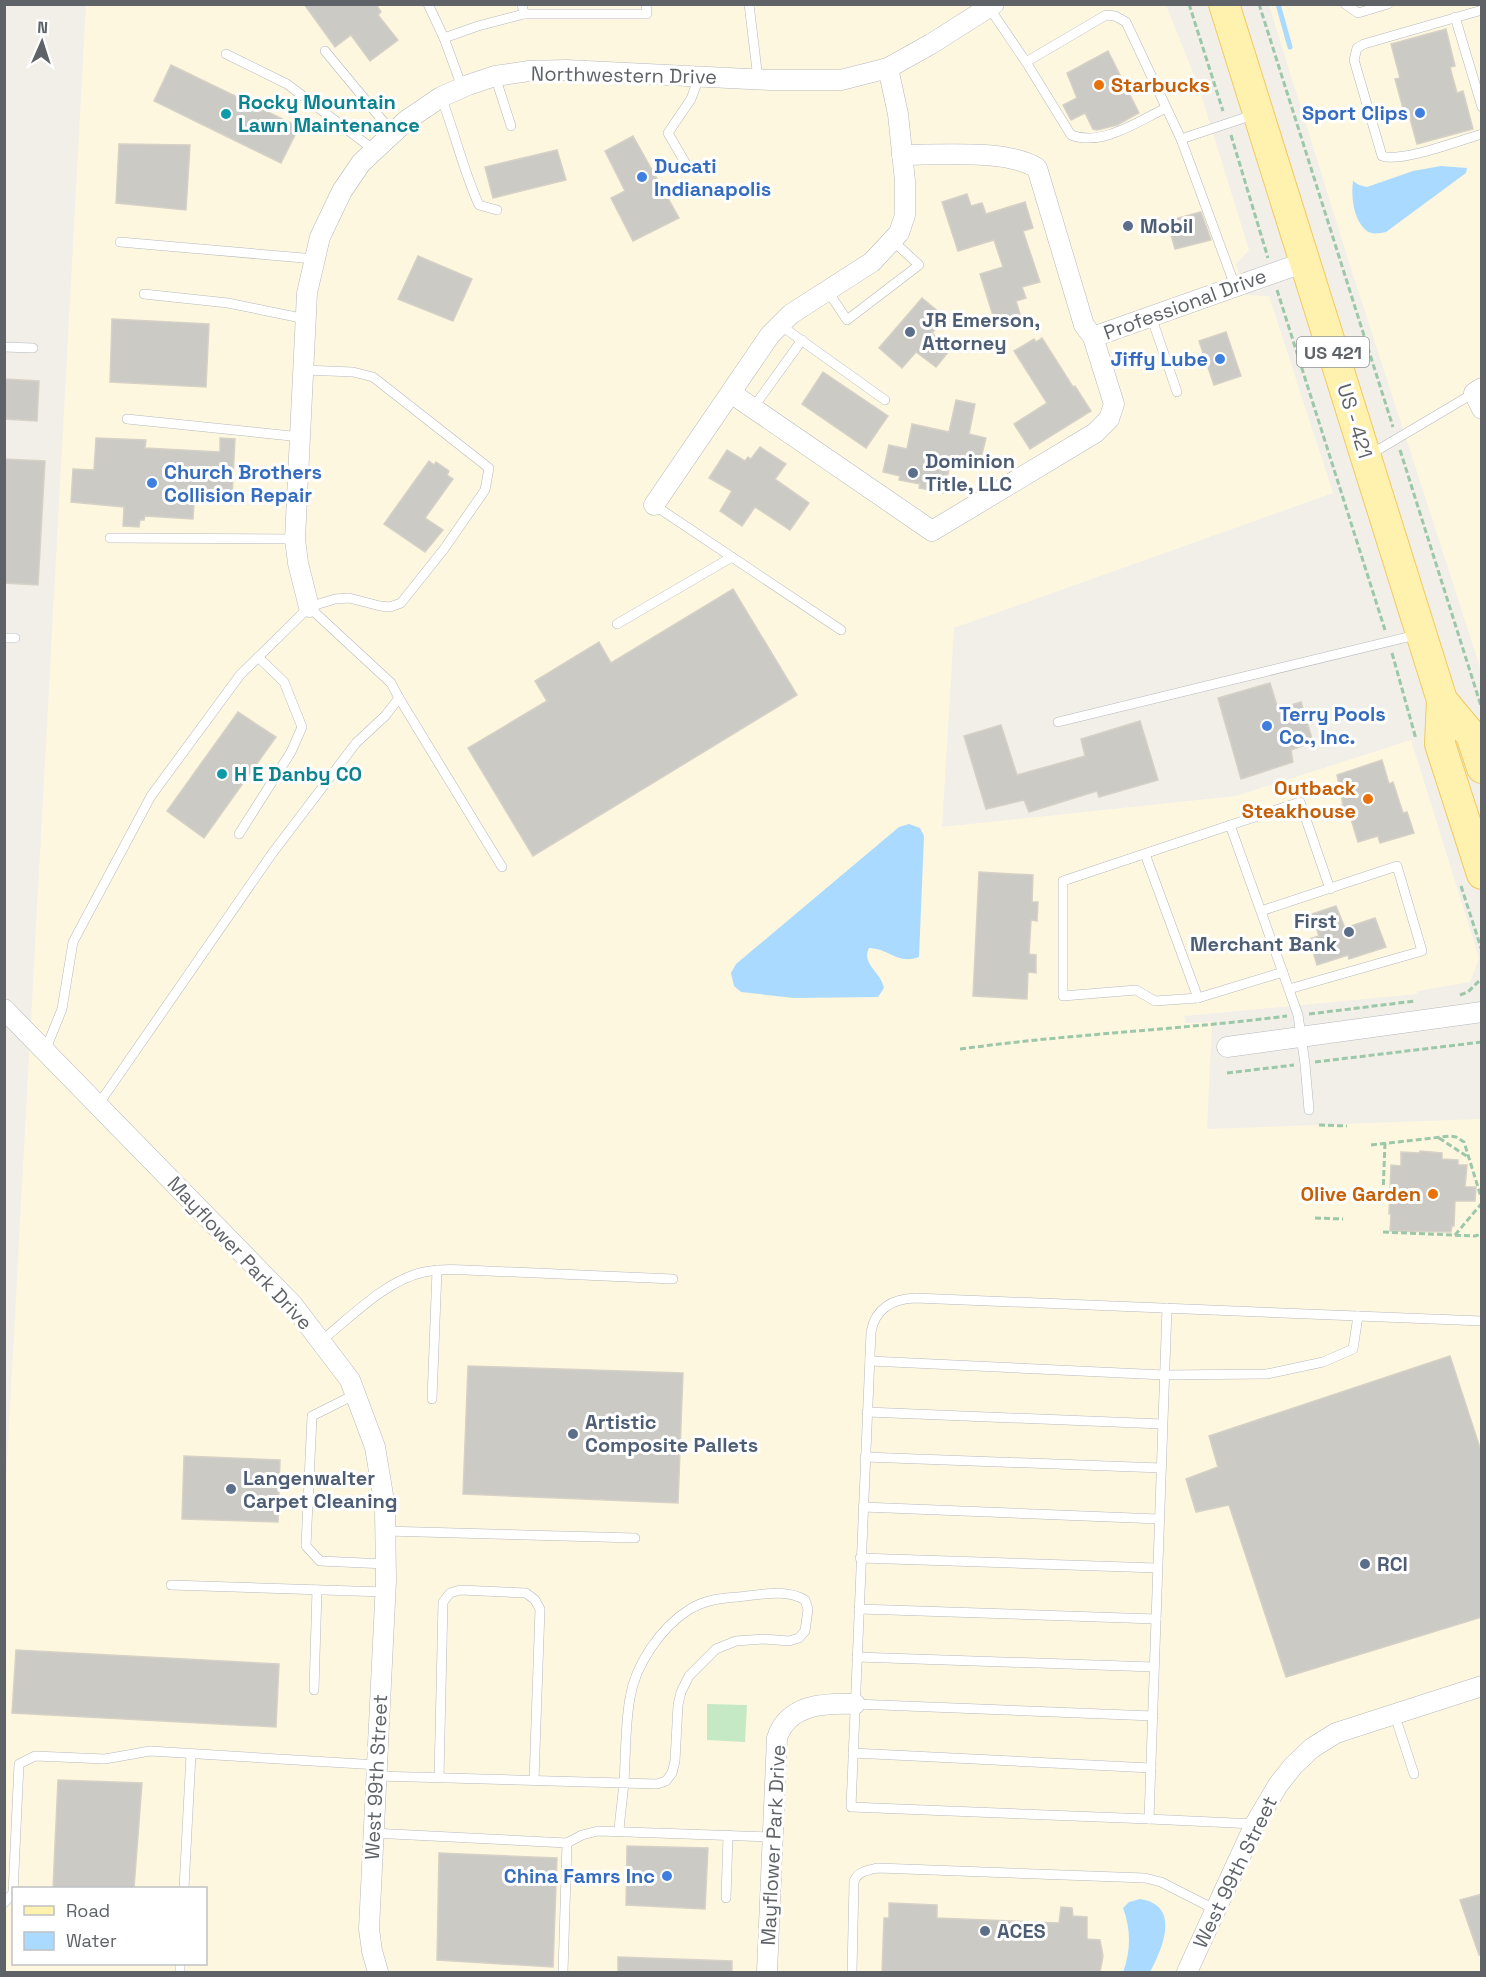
<svg xmlns="http://www.w3.org/2000/svg" width="1486" height="1977" font-family="'Space Grotesk',sans-serif">
	<style>
		.commercial { fill: #fef7e0; fill-rule: evenodd }
		.green { fill: #c5e8c5 }
		.water { fill: #aadaff }
		.lines { fill: none; stroke-linecap: round; stroke-linejoin: round }
		.stream { stroke: #aadaff; stroke-width: 5 }
		.building { fill: #cccac5; stroke: #d6d1c6; stroke-width: 1.5 }
		.lane-casing { stroke: #b5b8bc; stroke-width: 10 }
		.street-casing { stroke: #b5b8bc; stroke-width: 21 }
		.primary-casing { stroke: #f2c960; stroke-width: 32 }
		.path { stroke: #9cc7a9; stroke-width: 3; stroke-dasharray: 6 3; stroke-linecap: butt }
		.lane { stroke: #fff; stroke-width: 9 }
		.street { stroke: #fff; stroke-width: 20 }
		.primary { stroke: #fff2af; stroke-width: 30 }
		.food-dot { fill: #e8710a; stroke: #fff; stroke-width: 2 }
		.shop-dot { fill: #3f7fe0; stroke: #fff; stroke-width: 2 }
		.culture-dot { fill: #0f9aa8; stroke: #fff; stroke-width: 2 }
		.service-dot { fill: #5c6f8a; stroke: #fff; stroke-width: 2 }
		.labels { text-anchor: middle; dominant-baseline: central; stroke-width: 6; stroke-linejoin: round; paint-order: stroke }
		.shield { fill: #fff; stroke: #8f9295; stroke-width: 1.5 }
		.shield-label { font-size: 18px; font-weight: bold; fill: #5f6368 }
		.street-label { font-size: 20px; fill: #5f6368; stroke: #fff }
		.food-label { font-size: 20px; font-weight: bold; fill: #c56008; stroke: #fff; text-anchor: end }
		.culture-label { font-size: 20px; font-weight: bold; fill: #0d838f; stroke: #fff; text-anchor: start }
		.shop-label { font-size: 20px; font-weight: bold; fill: #366cbe; stroke: #fff; text-anchor: end }
		.service-label { font-size: 20px; font-weight: bold; fill: #4e5e75; stroke: #fff; text-anchor: start }
	</style>
	<rect width="100%" height="100%" fill="#f1efe8"/>
	<g class="commercial">
		<path d="M86,5H1166L1198,85L1249,250L1236,264L1246,295L1269,296L1333,493L954,628L942,827L1236,796L1411,740L1479,958L1470,982L1417,991V994L1184,1016L1186,1023L1212,1022L1207,1129L1481,1119V1972H5V1500ZM14,1888H206V1964H14Z"/>
		<path d="M1269,5H1481V670L1348,259Z"/>
	</g>
	<path class="green" d="M707,1704L747,1705L745,1742L707,1740Z"/>
	<g class="water">
		<path d="M1441,166L1467,168L1466,173L1386,232C1380,233 1372,235 1367,231C1353,220 1351,196 1353,181L1359,185L1367,187L1413,171Z"/>
		<path d="M909,824L920,828L924,836L919,957C897,965 891,949 869,948C861,964 881,972 884,988L878,997L794,998L741,992L734,986L731,973L736,964L899,827Z"/>
		<path d="M1140,1899C1181,1905 1163,1948 1150,1972H1123C1131,1951 1131,1929 1123,1908L1129,1902Z"/>
	</g>
	<g class="lines">
		<path class="stream" d="M1278,4L1290,47"/>
	</g>
	<g class="building">
		<path d="M304,4H376L381,12L378,15L398,40L370,61L351,35L335,47Z"/>
		<path d="M1446,29L1455,66L1450,67L1457,93L1463,91L1473,129L1417,144L1408,111L1404,112L1395,79L1400,78L1391,44Z"/>
		<path d="M1108,51L1139,113L1117,125L1097,130L1093,129L1085,113L1071,120L1063,105L1077,98L1067,73Z"/>
		<path d="M171,65L299,127L281,163L154,101Z"/>
		<path d="M633,136L679,218L633,241L611,198L625,191L605,151Z"/>
		<path d="M119,144L190,145L186,210L116,203Z"/>
		<path d="M557,150L566,180L493,198L485,167Z"/>
		<path d="M967,194L971,206L982,203L986,214L1025,202L1033,228L1023,231L1040,282L1022,287L1026,298L1016,301L1020,314L995,322L980,274L1003,267L994,240L958,251L942,202Z"/>
		<path d="M1201,212L1211,240L1175,249L1167,221Z"/>
		<path d="M418,256L472,279L453,321L398,299Z"/>
		<path d="M922,298L945,317L932,333L950,350L936,367L916,352L902,368L879,348Z"/>
		<path d="M112,319L209,324L206,387L110,382Z"/>
		<path d="M1226,332L1241,376L1214,385L1199,341Z"/>
		<path d="M1042,338L1073,387L1075,386L1091,411L1030,449L1014,424L1047,403L1014,351L1034,339L1036,342Z"/>
		<path d="M823,372L888,416L866,448L802,404Z"/>
		<path d="M4,379L39,381L37,421L4,419Z"/>
		<path d="M956,400L975,404L969,434L986,438L980,462L970,459L969,463L951,459L944,493L919,488L920,484L899,480L900,476L883,472L889,445L907,449L912,424L949,432Z"/>
		<path d="M96,438L146,440L145,448L220,452V438L235,439L232,498L219,497V504L194,502L193,519L145,516L144,520H140L139,527L123,526L124,507L71,502L73,469L94,470Z"/>
		<path d="M760,447L786,464L775,479L809,503L790,530L755,507L742,526L720,511L732,491L709,478L727,450L745,461L748,457L751,459Z"/>
		<path d="M4,459L45,461L38,585L4,583Z"/>
		<path d="M429,461L434,465L436,462L449,471L447,475L453,479L425,518L443,530L425,552L384,524Z"/>
		<path d="M733,589L797,695L533,856L468,748L547,701L535,681L599,642L611,663Z"/>
		<path d="M1270,683L1278,709L1301,702L1313,742L1291,750L1293,762L1241,779L1218,698Z"/>
		<path d="M238,712L276,737L204,838L167,811Z"/>
		<path d="M1140,721L1158,780L1099,797L1097,791L1029,812L1024,800L986,809L964,736L1001,725L1017,775L1085,756L1081,739Z"/>
		<path d="M1382,760L1389,784L1393,782L1403,813L1407,812L1414,833L1380,843L1378,836L1358,842L1350,816L1341,819L1337,806L1343,805L1337,775Z"/>
		<path d="M979,872L1033,875L1032,902H1038L1037,921L1031,920L1029,954L1036,955V973L1028,972L1027,999L973,996Z"/>
		<path d="M1336,906L1345,928L1375,918L1386,947L1349,959L1348,955L1317,965L1309,939L1319,936L1312,914Z"/>
		<path d="M1420,1151L1442,1153V1159L1458,1160V1165H1467L1465,1187H1476L1475,1201H1455L1454,1226H1452L1451,1232L1390,1231L1391,1214H1389L1391,1165L1401,1166V1152L1420,1153Z"/>
		<path d="M1450,1356L1482,1454V1617L1286,1677L1229,1505L1196,1512L1186,1479L1218,1467L1209,1436Z"/>
		<path d="M468,1366L683,1373L678,1503L463,1494Z"/>
		<path d="M184,1456L280,1460L278,1522L182,1519Z"/>
		<path d="M16,1650L279,1664L276,1727L12,1713Z"/>
		<path d="M58,1780L142,1783L134,1888H53Z"/>
		<path d="M627,1846L708,1848L705,1909L626,1905Z"/>
		<path d="M439,1853L557,1858L553,1967L437,1960Z"/>
		<path d="M1482,1894V1955H1479L1460,1900Z"/>
		<path d="M889,1903L937,1905V1918L1059,1923L1061,1907L1072,1908L1073,1916L1087,1917V1939L1100,1940L1103,1956L1100,1972H882L884,1918H889Z"/>
		<path d="M618,1957L732,1961V1972H618Z"/>
	</g>
	<g class="lines">
		<defs>
			<g id="lane">
				<path d="M428,4L444,38L462,87"/>
				<path d="M749,4L758,79"/>
				<path d="M1345,4L1358,13L1388,4"/>
				<path d="M988,6L1026,62L1106,15L1115,16L1126,22L1181,139L1253,115"/>
				<path d="M1482,10L1364,44L1357,48L1354,60L1382,156C1401,163 1460,140 1482,134"/>
				<path d="M524,14H647L646,4"/>
				<path d="M1455,17L1482,107"/>
				<path d="M444,38L478,26L524,14L522,4"/>
				<path d="M325,51L392,132"/>
				<path d="M226,54L287,84L374,150"/>
				<path d="M1026,62L1071,135C1102,147 1138,121 1166,108"/>
				<path d="M495,76L511,126"/>
				<path d="M441,97C455,133 463,170 479,205L497,210"/>
				<path d="M1181,139L1235,286"/>
				<path d="M686,164L668,133L691,99L700,75"/>
				<path d="M120,242L315,259"/>
				<path d="M827,290L847,320L919,265L892,240"/>
				<path d="M144,294L228,303L306,319"/>
				<path d="M1151,316L1177,392"/>
				<path d="M780,325L885,400"/>
				<path d="M4,347L33,348"/>
				<path d="M753,408L802,340"/>
				<path d="M127,419L301,437"/>
				<path d="M1371,454L1474,393"/>
				<path d="M654,505L841,630"/>
				<path d="M110,538L295,539"/>
				<path d="M617,624L732,557"/>
				<path d="M4,638H15"/>
				<path d="M399,698L502,867"/>
				<path d="M1058,722L1416,635"/>
				<path d="M1230,825L1298,1015L1305,1064L1309,1110"/>
				<path d="M239,834L291,752L302,727L284,682L258,657"/>
				<path d="M1145,854L1198,998"/>
				<path d="M1261,911L1397,866L1422,951L1289,989"/>
				<path d="M1283,972L1198,998L1155,1001L1136,990L1063,996V881L1300,802L1330,889"/>
				<path d="M45,1051L62,1009L73,942L151,796L240,675L309,607L335,599L349,598L380,606L390,607L401,603L444,549L485,490L489,468L373,377L353,372L304,370"/>
				<path d="M98,1105L271,855L356,743L385,716L399,698L391,683L309,607"/>
				<path d="M1167,1308L1149,1819L1255,1824"/>
				<path d="M321,1341C351,1317 386,1280 424,1272C438,1269 452,1269 466,1270L673,1279"/>
				<path d="M870,1361L1164,1375L1267,1374L1323,1362L1353,1349L1358,1316"/>
				<path d="M356,1394L312,1416L306,1546L320,1561L386,1564"/>
				<path d="M432,1399L437,1270"/>
				<path d="M867,1412L1162,1424"/>
				<path d="M865,1457L1161,1468"/>
				<path d="M863,1507L1159,1519"/>
				<path d="M385,1531L635,1538"/>
				<path d="M860,1558L1157,1568"/>
				<path d="M171,1585L385,1592"/>
				<path d="M859,1609L1156,1619"/>
				<path d="M857,1657L1154,1667"/>
				<path d="M314,1690L317,1590"/>
				<path d="M855,1704L1153,1716"/>
				<path d="M1394,1713L1414,1774"/>
				<path d="M853,1753L1151,1768"/>
				<path d="M377,1776L657,1784L666,1781L672,1773L675,1761L678,1705L681,1692L689,1676L716,1649L736,1641L764,1639L789,1641L799,1638L805,1631L808,1609L805,1600C786,1588 760,1595 738,1597C721,1598 705,1600 690,1609C661,1627 635,1665 630,1698C625,1725 626,1753 624,1781C623,1797 620,1814 619,1831"/>
				<path d="M439,1777L443,1602L450,1593L460,1590L526,1593L535,1600L540,1609L534,1780"/>
				<path d="M1149,1819L851,1807L871,1332C875,1308 893,1299 915,1298L1482,1321"/>
				<path d="M372,1833L567,1843L563,1972"/>
				<path d="M567,1843L582,1835L598,1831L773,1837"/>
				<path d="M184,1888L191,1754"/>
				<path d="M726,1898L728,1835"/>
				<path d="M4,1903L13,1893L19,1764L35,1756L105,1759L150,1751L378,1765"/>
				<path d="M180,1972V1964"/>
				<path d="M852,1972L854,1882C857,1871 869,1870 878,1868L1145,1878L1161,1882L1216,1910"/>
			</g>
			<g id="street">
				<path d="M902,155C939,155 1007,149 1037,168L1084,325L1093,337L1305,262"/>
				<path d="M1482,388L1474,393L1482,409"/>
				<path d="M731,393L932,531L1095,433L1109,419L1114,404L1093,337"/>
				<path d="M654,505L770,335L791,314L872,262L899,233L905,215V181L898,114L888,68"/>
				<path d="M309,607L298,563L295,539L307,293L320,237L342,191L361,163L407,120L441,97L468,85L495,76L529,71L566,70L770,80H841L888,68L931,44L994,4"/>
				<path d="M4,1009L293,1305L350,1380L375,1447L385,1507L386,1581L369,1929L372,1951L378,1972"/>
				<path d="M1227,1047L1482,1012"/>
				<path d="M767,1972L777,1738C788,1704 824,1703 855,1704"/>
				<path d="M1187,1972L1255,1824L1278,1785L1293,1766L1312,1748L1336,1733L1482,1686"/>
			</g>
			<g id="primary">
				<path d="M1224,4L1442,700L1440,744L1482,874"/>
				<path d="M1442,700L1471,735L1482,768"/>
			</g>
		</defs>
		<use href="#lane" class="lane-casing"/>
		<use href="#street" class="street-casing"/>
		<use href="#primary" class="primary-casing"/>
		<g class="path">
			<path d="M1189,4L1223,111"/>
			<path d="M1259,4L1393,427"/>
			<path d="M1231,135L1268,258"/>
			<path d="M1277,290L1385,630"/>
			<path d="M1400,450L1482,709"/>
			<path d="M1392,653L1416,739"/>
			<path d="M1461,886L1482,951"/>
			<path d="M1460,995L1468,992L1482,978"/>
			<path d="M1309,1014L1415,1001"/>
			<path d="M960,1049C1069,1034 1178,1030 1287,1016"/>
			<path d="M1315,1062L1482,1042"/>
			<path d="M1227,1073L1294,1065"/>
			<path d="M1319,1125L1347,1126"/>
			<path d="M1439,1138L1468,1157"/>
			<path d="M1371,1145L1450,1136L1456,1137L1464,1142L1482,1200"/>
			<path d="M1365,1193L1383,1194L1385,1143"/>
			<path d="M1315,1218L1343,1219"/>
			<path d="M1383,1232L1475,1236L1482,1234"/>
			<path d="M1455,1235L1482,1203"/>
		</g>
		<use href="#lane" class="lane"/>
		<use href="#street" class="street"/>
		<use href="#primary" class="primary"/>
	</g>
	<g class="food-dot">
		<circle cx="1099" cy="85" r="6"/>
		<circle cx="1368" cy="799" r="6"/>
		<circle cx="1433" cy="1194" r="6"/>
	</g>
	<g class="shop-dot">
		<circle cx="1420" cy="113" r="6"/>
		<circle cx="642" cy="177" r="6"/>
		<circle cx="1220" cy="359" r="6"/>
		<circle cx="152" cy="483" r="6"/>
		<circle cx="1267" cy="726" r="6"/>
		<circle cx="667" cy="1876" r="6"/>
	</g>
	<g class="culture-dot">
		<circle cx="226" cy="114" r="6"/>
		<circle cx="222" cy="774" r="6"/>
	</g>
	<g class="service-dot">
		<circle cx="1128" cy="226" r="6"/>
		<circle cx="910" cy="332" r="6"/>
		<circle cx="913" cy="473" r="6"/>
		<circle cx="1349" cy="932" r="6"/>
		<circle cx="573" cy="1434" r="6"/>
		<circle cx="231" cy="1489" r="6"/>
		<circle cx="1365" cy="1564" r="6"/>
		<circle cx="985" cy="1931" r="6"/>
	</g>
	<g class="labels">
		<rect class="shield" x="1297" y="337" width="72" height="30" rx="4.5"/>
		<g class="shield-label">
			<text x="1333" y="352">US 421</text>
		</g>
		<g class="street-label">
			<text transform="translate(624 75) rotate(1)">Northwestern Drive</text>
			<text transform="translate(1185 304) rotate(-20)">Professional Drive</text>
			<text transform="translate(1355 421) rotate(73)">US - 421</text>
			<text transform="translate(240 1253) rotate(47)">Mayflower Park Drive</text>
			<text transform="translate(376 1777) rotate(-87)">West 99th Street</text>
			<text transform="translate(773 1845) rotate(-87)">Mayflower Park Drive</text>
			<text transform="translate(1235 1872) rotate(-64)">West 99th Street</text>
		</g>
		<g class="food-label">
			<text x="1111" y="85" text-anchor="start">Starbucks</text>
			<text x="1356" y="788">Outback<tspan x="1356" dy="23">Steakhouse</tspan></text>
			<text x="1421" y="1194">Olive Garden</text>
		</g>
		<g class="culture-label">
			<text x="238" y="102">Rocky Mountain<tspan x="238" dy="23">Lawn Maintenance</tspan></text>
			<text x="234" y="774">H E Danby CO</text>
		</g>
		<g class="shop-label">
			<text x="1408" y="113">Sport Clips</text>
			<text x="654" y="166" text-anchor="start">Ducati<tspan x="654" dy="23">Indianapolis</tspan></text>
			<text x="1208" y="359">Jiffy Lube</text>
			<text x="164" y="472" text-anchor="start">Church Brothers<tspan x="164" dy="23">Collision Repair</tspan></text>
			<text x="1279" y="714" text-anchor="start">Terry Pools<tspan x="1279" dy="23">Co., Inc.</tspan></text>
			<text x="655" y="1876">China Famrs Inc</text>
		</g>
		<g class="service-label">
			<text x="1140" y="226">Mobil</text>
			<text x="922" y="320">JR Emerson,<tspan x="922" dy="23">Attorney</tspan></text>
			<text x="925" y="461">Dominion<tspan x="925" dy="23">Title, LLC</tspan></text>
			<text x="1337" y="921" text-anchor="end">First<tspan x="1337" dy="23">Merchant Bank</tspan></text>
			<text x="585" y="1422">Artistic<tspan x="585" dy="23">Composite Pallets</tspan></text>
			<text x="243" y="1478">Langenwalter<tspan x="243" dy="23">Carpet Cleaning</tspan></text>
			<text x="1377" y="1564">RCI</text>
			<text x="997" y="1931">ACES</text>
		</g>
	</g>
	<rect width="1486" height="1977" fill="none" stroke="#5f6368" stroke-width="12"/>
	<rect x="12" y="1887" width="195" height="78" fill="#ffffff" stroke="#bfc1c3" stroke-width="1.5"/>
	<rect x="24" y="1906" width="30" height="9" fill="#fff2af" stroke="#bfc1c3" stroke-width="1.5"/>
	<text x="66" y="1917" font-size="18" fill="#5f6368">Road</text>
	<rect x="24" y="1932" width="30" height="18" fill="#aadaff" stroke="#bfc1c3" stroke-width="1.5"/>
	<text x="66" y="1947" font-size="18" fill="#5f6368">Water</text>
	<g transform="translate(42 42) rotate(3)" stroke="#ffffff" stroke-width="4.5" paint-order="stroke">
	<path d="M0-4.5L10 22L0 15L-10 22Z" fill="#5f6368"/>
	<text y="-9" font-size="16" font-weight="bold" text-anchor="middle" fill="#5f6368">N</text>
	</g>
</svg>
